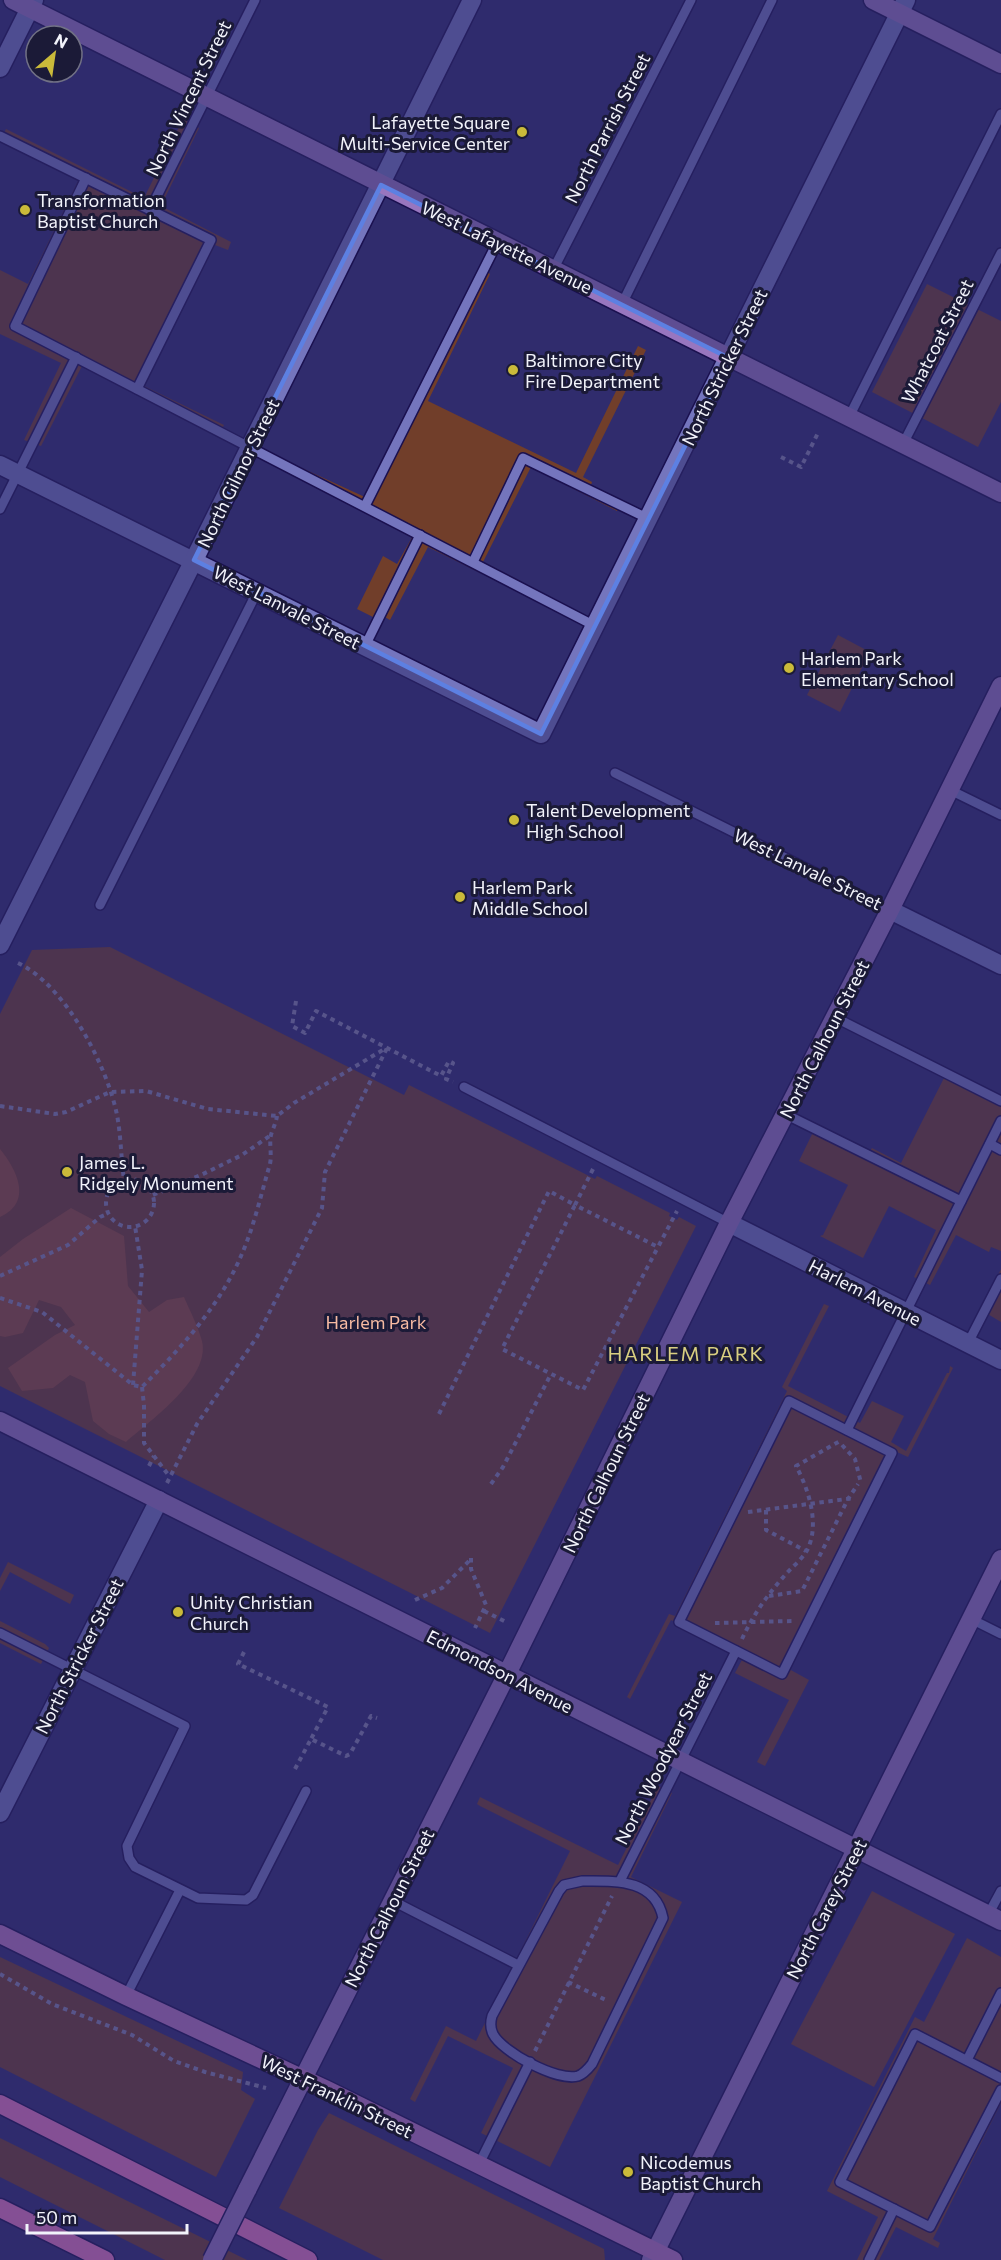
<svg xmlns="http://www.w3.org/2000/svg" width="1001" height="2260" font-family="Commissioner,sans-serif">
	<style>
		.green { fill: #713e2a }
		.forest { fill: #924e33 }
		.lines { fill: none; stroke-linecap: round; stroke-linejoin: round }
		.lane-casing { stroke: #1a104f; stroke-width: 12 }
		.street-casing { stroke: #1a104f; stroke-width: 21 }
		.secondary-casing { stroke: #1a104f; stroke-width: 21 }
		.primary-casing { stroke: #1a104f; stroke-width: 21 }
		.highway-casing { stroke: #1a104f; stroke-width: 21 }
		.path { stroke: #8785ad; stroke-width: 4; stroke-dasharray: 4.5 4.5; stroke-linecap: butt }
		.lane { stroke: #7475bd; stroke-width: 9 }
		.street { stroke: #7475bd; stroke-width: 18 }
		.secondary { stroke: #9876bf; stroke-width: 18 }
		.primary { stroke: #bb78c1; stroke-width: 18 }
		.highway { stroke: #eb7ac4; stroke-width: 18 }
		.secondary-bridge-casing { stroke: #1a104f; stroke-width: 21; stroke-linecap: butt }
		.secondary-bridge { stroke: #9876bf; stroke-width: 18 }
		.marked { fill: none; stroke: #5d80e2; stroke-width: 4.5; stroke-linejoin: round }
		.poi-dot { fill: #caba3a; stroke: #1b1a37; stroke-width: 2 }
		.labels { text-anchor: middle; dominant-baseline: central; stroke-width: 6; stroke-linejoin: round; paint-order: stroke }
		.street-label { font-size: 18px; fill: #f2f3fb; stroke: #1b1a37 }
		.poi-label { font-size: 18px; fill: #f2f3fb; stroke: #1b1a37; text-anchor: start }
		.park-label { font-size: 18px; fill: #f6baa2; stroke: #1b1a37 }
		.neighbourhood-label { font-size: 20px; letter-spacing: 1.5px; fill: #d9cf81; stroke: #1b1a37 }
	</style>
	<rect width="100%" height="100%" fill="#302c6d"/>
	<g class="green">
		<path d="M183,119L199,128L161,206L231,242L228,250L215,245L144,386L224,425L218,435L82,366L41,446L24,440L61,363L0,334V270L28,284L80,177L1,139L6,129L144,198Z"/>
		<path d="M482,269L490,274L428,401L576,473L638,346L646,350L583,477L592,482L591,485L623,501L617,511L531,467L483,562L520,581L518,583L566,615L428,547L390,620L376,612L373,617L357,609L383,556L397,564L414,534L279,459L280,458L367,498Z"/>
		<path d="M927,284L1001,321V402L978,447L872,392Z"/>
		<path d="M838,635L870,652L840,712L807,695Z"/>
		<path d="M110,947L404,1095L409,1085L595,1179L597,1176L670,1213L669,1216L677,1220L679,1217L696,1226L490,1633L0,1386V1014L32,950Z"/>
		<path d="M865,1027L1001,1096V1251L991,1247L989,1252L956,1235L930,1285L914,1277L936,1230L889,1206L863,1258L820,1236L823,1235L848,1185L799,1161L817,1124L870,1151L872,1148L901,1163L944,1078L860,1036Z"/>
		<path d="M1001,1269V1322L981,1310Z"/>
		<path d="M824,1304L829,1306L788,1386L860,1423L872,1401L904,1416L891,1442L906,1451L947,1373H949L950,1366L953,1368L908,1457L897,1452L789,1669L809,1680L765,1766L757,1762L789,1700L735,1673L744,1656L671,1620L630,1699L627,1697L669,1614L675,1616L787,1391L782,1387Z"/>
		<path d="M8,1562L74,1595L70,1604L10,1572L0,1591V1578Z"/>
		<path d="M0,1621L45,1644L49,1648L41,1664L0,1643Z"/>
		<path d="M658,1786L672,1793L631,1877L682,1902L550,2167L481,2133L513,2068L448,2036L415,2102L410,2099L446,2026L476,2041L570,1851L480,1806L477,1804L480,1797L618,1865Z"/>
		<path d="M872,1891L955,1934L874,2087L791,2044Z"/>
		<path d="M967,1938L1001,1957V2103L933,2239L940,2243L938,2248L896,2227L879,2260H857L878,2217L827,2191L915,2017L924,2022Z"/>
		<path d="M0,1957L243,2072L241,2090L255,2099L216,2177L0,2067Z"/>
		<path d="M329,2113L604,2249L605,2260H383L279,2208L318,2130Z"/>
		<path d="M0,2138L247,2260H165L0,2177Z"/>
	</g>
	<g class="forest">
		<path d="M0,1149C17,1170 33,1202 0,1217Z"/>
		<path d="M71,1208L124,1236L128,1286L149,1312L167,1300L184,1297C190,1311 198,1326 202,1341C211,1378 150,1421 126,1442L109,1434L93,1421L85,1382L70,1375L53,1388L22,1391L8,1368L55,1335L75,1325L61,1307L39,1300L23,1333L5,1337L0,1336V1257L23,1239Z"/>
	</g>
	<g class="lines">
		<defs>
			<g id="lane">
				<path d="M0,136L211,240L137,389"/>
				<path d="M86,178L15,326L595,626"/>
				<path d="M150,210L255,0"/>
				<path d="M553,270L691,0"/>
				<path d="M622,304L772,0"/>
				<path d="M849,417L1001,114"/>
				<path d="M903,444L1001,253"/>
				<path d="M365,506L497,243"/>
				<path d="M0,509L76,357"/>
				<path d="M473,562L523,458L649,519"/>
				<path d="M365,646L420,535"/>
				<path d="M615,773L890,910"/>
				<path d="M950,790L1001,815"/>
				<path d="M100,905L257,592"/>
				<path d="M836,1018L1001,1101"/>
				<path d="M464,1087L729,1223"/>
				<path d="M785,1114L961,1201"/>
				<path d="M990,1144L1001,1150"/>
				<path d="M968,1343L1001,1279"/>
				<path d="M789,1401L892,1453L782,1674L679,1622Z"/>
				<path d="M847,1430L1001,1121"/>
				<path d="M971,1619L1001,1634"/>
				<path d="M0,1633L185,1726L127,1846L129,1858L135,1867L198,1898L246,1900L253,1895L306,1791"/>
				<path d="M582,1881C614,1881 655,1878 663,1918L592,2064C588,2069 584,2074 578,2076C558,2082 502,2052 493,2034C490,2028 490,2023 492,2016L559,1891L564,1885Z"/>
				<path d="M620,1881L736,1651"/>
				<path d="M393,1901L518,1965"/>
				<path d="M988,1915L1001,1891"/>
				<path d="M126,1996L180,1890"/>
				<path d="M967,2060L1001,1993"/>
				<path d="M1001,2078L915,2034L840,2182L930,2227L1001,2090"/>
				<path d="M478,2166L530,2062"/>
				<path d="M869,2260L894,2209"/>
			</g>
			<g id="street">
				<path d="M0,68L34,0"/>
				<path d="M0,465L541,734L906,0"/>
				<path d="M890,910L1001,965"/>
				<path d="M0,945L194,560L472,0"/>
				<path d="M729,1223L1001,1360"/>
				<path d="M0,1813L159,1500"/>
			</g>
			<g id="secondary">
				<path d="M13,0L1001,493"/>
				<path d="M873,0L1001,64"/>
				<path d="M0,1421L1001,1921"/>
				<path d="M247,2190L507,1674L729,1223L890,910L1001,686"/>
				<path d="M651,2260L1001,1559"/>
			</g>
			<path id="primary" d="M0,1934L126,1996L327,2090L673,2260"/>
			<g id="highway">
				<path d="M0,2104L308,2260"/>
				<path d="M0,2208L105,2260"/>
			</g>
		</defs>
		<use href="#lane" class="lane-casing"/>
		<use href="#street" class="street-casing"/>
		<use href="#secondary" class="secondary-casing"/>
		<use href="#primary" class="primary-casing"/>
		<use href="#highway" class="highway-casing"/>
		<g class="path">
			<path d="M781,457L801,467L818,433"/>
			<path d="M18,963C65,985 107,1065 117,1115C121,1136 121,1158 124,1180"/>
			<path d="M296,1001L292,1026L305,1033L316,1011L441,1076L449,1061L453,1063L446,1079L453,1082"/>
			<path d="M0,1106L55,1114L66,1112L110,1092L146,1091L208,1109L277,1116L294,1103L386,1048"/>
			<path d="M593,1169L575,1205L658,1247L677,1211"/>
			<circle cx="130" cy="1203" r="24"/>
			<path d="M153,1195L201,1175L242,1155L271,1135"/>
			<path d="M0,1276L68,1245L100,1217L107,1214"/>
			<path d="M0,1298L42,1312L133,1385L142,1387C180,1349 219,1307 241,1256C254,1227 261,1194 270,1164C272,1155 269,1143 271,1135C273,1128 276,1123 277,1116"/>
			<path d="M133,1385L142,1270L135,1226"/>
			<path d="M142,1387L144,1405V1443L170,1477"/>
			<path d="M439,1414L549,1191L575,1205L502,1349L583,1390L658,1247"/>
			<path d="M842,1445L855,1459L861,1483"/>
			<path d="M149,1466L154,1456"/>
			<path d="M167,1483L197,1424L257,1337L322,1208L325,1172L387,1048"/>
			<path d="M491,1484L503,1467L551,1374"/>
			<path d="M766,1510V1530L806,1551"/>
			<path d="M748,1512L854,1498"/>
			<path d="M471,1558V1569L486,1605L475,1628"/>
			<path d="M769,1596L802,1591L848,1499L858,1484"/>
			<path d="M415,1600L442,1588L471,1559"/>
			<path d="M484,1611L506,1622"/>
			<path d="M715,1623L792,1621"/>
			<path d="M742,1639C753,1615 768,1594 786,1574C794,1565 805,1557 809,1546C819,1521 808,1488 796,1466L840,1441"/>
			<path d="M244,1652L238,1664L328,1707L311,1739"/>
			<path d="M295,1769L311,1739L346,1756L350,1754L371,1716L377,1718"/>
			<path d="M0,1974L52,2004L132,2035L174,2061L205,2072L266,2088"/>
			<path d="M568,1982L608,2001"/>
			<path d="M535,2051L612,1896"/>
		</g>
		<use href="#lane" class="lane"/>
		<use href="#street" class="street"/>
		<use href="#secondary" class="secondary"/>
		<use href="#primary" class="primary"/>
		<use href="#highway" class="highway"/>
		<defs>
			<path id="secondary-bridge" d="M212,2260L247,2190"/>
		</defs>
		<use href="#secondary-bridge" class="secondary-bridge-casing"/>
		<use href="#secondary-bridge" class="secondary-bridge"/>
	</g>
	<path d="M0 0H1001V2260H0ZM381,185L729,358L541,734L194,560Z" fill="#302c6d" fill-opacity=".55" fill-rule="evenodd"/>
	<path class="marked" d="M381,185L729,358L541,734L194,560Z"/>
	<g class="poi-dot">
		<circle cx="522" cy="132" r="6"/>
		<circle cx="25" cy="210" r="6"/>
		<circle cx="513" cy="370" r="6"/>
		<circle cx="789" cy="668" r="6"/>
		<circle cx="514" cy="820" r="6"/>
		<circle cx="460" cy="897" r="6"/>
		<circle cx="67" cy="1172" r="6"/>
		<circle cx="178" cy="1612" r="6"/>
		<circle cx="628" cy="2172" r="6"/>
	</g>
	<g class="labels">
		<g class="street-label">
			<text transform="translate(188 98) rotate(-64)">North Vincent Street</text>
			<text transform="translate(607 128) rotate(-63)">North Parrish Street</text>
			<text transform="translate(507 247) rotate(26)">West Lafayette Avenue</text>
			<text transform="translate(937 341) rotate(-63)">Whatcoat Street</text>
			<text transform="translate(724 367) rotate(-64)">North Stricker Street</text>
			<text transform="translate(238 473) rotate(-64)">North Gilmor Street</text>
			<text transform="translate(287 607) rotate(27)">West Lanvale Street</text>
			<text transform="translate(808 869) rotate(26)">West Lanvale Street</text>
			<text transform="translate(824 1039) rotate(-63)">North Calhoun Street</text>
			<text transform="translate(865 1292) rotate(27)">Harlem Avenue</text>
			<text transform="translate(606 1473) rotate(-64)">North Calhoun Street</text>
			<text transform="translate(79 1656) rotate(-63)">North Stricker Street</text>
			<text transform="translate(500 1671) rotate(27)">Edmondson Avenue</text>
			<text transform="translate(663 1758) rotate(-63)">North Woodyear Street</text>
			<text transform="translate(389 1908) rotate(-63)">North Calhoun Street</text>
			<text transform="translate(826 1909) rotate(-63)">North Carey Street</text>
			<text transform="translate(337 2096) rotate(26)">West Franklin Street</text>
		</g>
		<g class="poi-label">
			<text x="510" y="122" text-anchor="end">Lafayette Square<tspan x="510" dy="21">Multi-Service Center</tspan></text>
			<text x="37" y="200">Transformation<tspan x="37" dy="21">Baptist Church</tspan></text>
			<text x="525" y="360">Baltimore City<tspan x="525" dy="21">Fire Department</tspan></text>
			<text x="801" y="658">Harlem Park<tspan x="801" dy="21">Elementary School</tspan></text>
			<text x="526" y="810">Talent Development<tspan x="526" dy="21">High School</tspan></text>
			<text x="472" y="887">Harlem Park<tspan x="472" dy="21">Middle School</tspan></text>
			<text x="79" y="1162">James L.<tspan x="79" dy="21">Ridgely Monument</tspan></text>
			<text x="190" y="1602">Unity Christian<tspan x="190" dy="21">Church</tspan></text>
			<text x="640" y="2162">Nicodemus<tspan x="640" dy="21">Baptist Church</tspan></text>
		</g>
		<g class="park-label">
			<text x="376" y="1322">Harlem Park</text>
		</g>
		<g class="neighbourhood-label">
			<text x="686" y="1353">HARLEM PARK</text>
		</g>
	</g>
	<g transform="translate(54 54) rotate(29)"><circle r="28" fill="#1b1a37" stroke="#717185" stroke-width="1.5"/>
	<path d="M0-4.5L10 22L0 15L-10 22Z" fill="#caba3a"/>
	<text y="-9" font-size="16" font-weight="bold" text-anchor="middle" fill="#f2f3fb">N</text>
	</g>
	<path d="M27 2224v9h160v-9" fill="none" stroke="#f2f3fb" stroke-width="3"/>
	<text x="36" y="2224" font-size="18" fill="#f2f3fb" stroke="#1b1a37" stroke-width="4.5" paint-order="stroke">50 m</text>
</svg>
